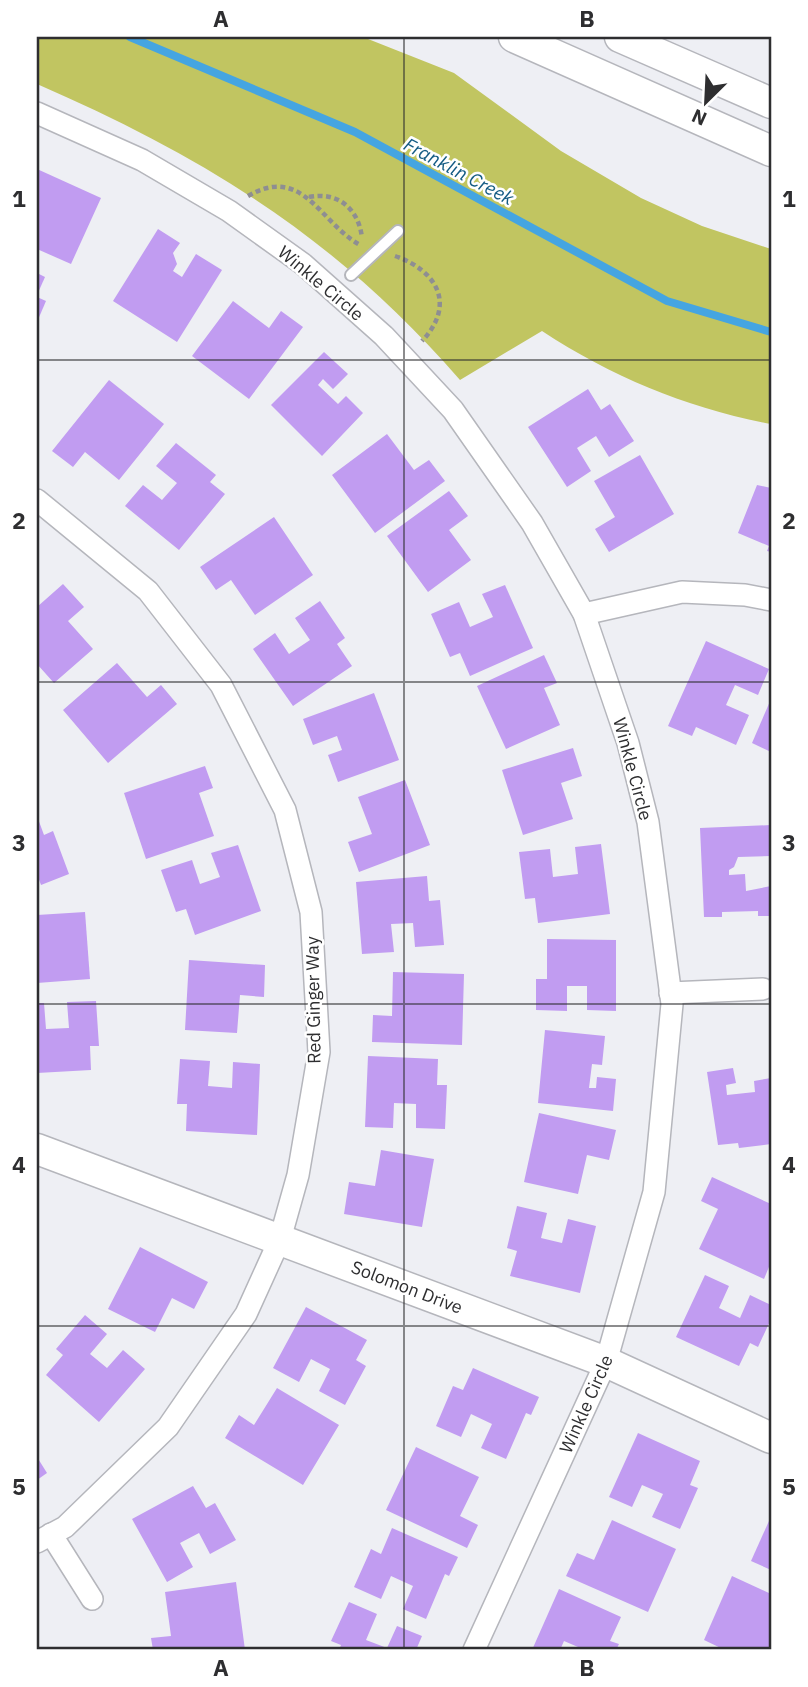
<svg xmlns="http://www.w3.org/2000/svg" width="808" height="1687" font-family="'IBM Plex Sans',sans-serif">
	<style>
		.green { fill: #c1c561 }
		.lines { fill: none; stroke-linecap: round; stroke-linejoin: round }
		.stream { stroke: #45a5e1; stroke-width: 8 }
		.building { fill: #c19cf1 }
		.lane-casing { stroke: #b5b6bc; stroke-width: 14 }
		.street-casing { stroke: #b5b6bc; stroke-width: 24 }
		.secondary-casing { stroke: #b5b6bc; stroke-width: 33 }
		.path { stroke: #8e8e92; stroke-width: 4.5; stroke-dasharray: 5 3.5; stroke-linecap: butt }
		.lane { stroke: #fff; stroke-width: 10 }
		.street { stroke: #fff; stroke-width: 21 }
		.secondary { stroke: #fff; stroke-width: 30 }
		.grid { fill: none; stroke: #2e2e30; stroke-width: 2; stroke-opacity: 0.55 }
		.labels { text-anchor: middle; dominant-baseline: central; stroke-width: 5; stroke-linejoin: round; paint-order: stroke }
		.street-label { font-size: 18px; fill: #2e2e30; stroke: #fff }
		.water-label { font-size: 19px; font-style: italic; fill: #155c84; stroke: #fff }
		.neatline { fill: none; stroke: #2e2e30; stroke-width: 2.5 }
		.grid-label { font-size: 23px; text-anchor: middle; font-weight: bold; fill: #2e2e30 }
	</style>
	<rect width="100%" height="100%" fill="#eeeff4"/>
	<path class="green" d="M37,37H363L454,73L561,151L641,198L702,226L771,249V424C687,408 614,378 542,331L460,380C339,240 205,157 37,84Z"/>
	<g class="lines">
		<path class="stream" d="M130,37L355,132L667,301L771,332"/>
	</g>
	<g class="building">
		<path d="M37,169L101,198L71,264L37,249Z"/>
		<path d="M158,229L180,243L173,253L177,264L173,271L182,277L196,254L222,270L177,342L113,301Z"/>
		<path d="M37,273L45,277L37,295Z"/>
		<path d="M37,297L46,301L37,322Z"/>
		<path d="M233,301L269,328L281,311L303,327L249,399L192,356Z"/>
		<path d="M324,352L348,374L333,389L323,379L318,385L338,404L346,396L363,413L322,456L271,405Z"/>
		<path d="M109,380L164,424L119,480L85,452L73,467L52,451Z"/>
		<path d="M588,389L601,410L610,404L634,441L609,457L596,436L577,448L591,471L567,487L528,427Z"/>
		<path d="M387,434L414,470L429,460L445,481L375,533L332,475Z"/>
		<path d="M176,443L216,475L210,482L225,494L179,550L125,506L143,485L162,500L177,483L156,466Z"/>
		<path d="M640,455L674,514L609,552L595,529L615,517L594,481Z"/>
		<path d="M757,485L771,488V552L767,551L769,546L738,533Z"/>
		<path d="M449,491L468,516L449,530L471,560L428,592L387,536Z"/>
		<path d="M274,517L313,575L255,615L231,580L216,590L200,567Z"/>
		<path d="M63,584L84,607L68,621L93,649L54,683L37,664V607Z"/>
		<path d="M505,585L533,648L470,676L460,653L450,657L431,614L459,602L470,627L493,617L482,594Z"/>
		<path d="M320,601L345,638L337,644L352,666L293,706L253,649L275,633L289,654L310,640L295,618Z"/>
		<path d="M706,641L769,669L758,695L735,685L726,705L749,715L736,745L696,727L692,736L668,726Z"/>
		<path d="M544,655L557,683L544,688L560,725L506,749L477,686Z"/>
		<path d="M117,663L147,697L161,685L177,704L108,763L63,710Z"/>
		<path d="M374,693L399,760L338,782L328,755L342,750L337,736L313,745L303,719Z"/>
		<path d="M771,699V752L752,743Z"/>
		<path d="M573,748L582,776L561,783L573,819L523,835L502,770Z"/>
		<path d="M205,766L213,788L199,793L214,836L146,859L124,793Z"/>
		<path d="M405,780L430,845L359,872L348,842L372,834L358,797Z"/>
		<path d="M37,816L44,835L53,831L69,874L41,885L37,874Z"/>
		<path d="M771,825V856L738,857L734,867L729,870V875L745,874L746,891L771,886V916H758V911L722,912V917H704L700,828Z"/>
		<path d="M601,844L610,914L538,923L535,898L525,899L519,852L550,849L553,877L578,874L575,847Z"/>
		<path d="M238,845L261,911L195,935L186,909L176,912L161,870L192,860L200,884L220,877L211,853Z"/>
		<path d="M427,876L429,901L440,900L444,945L415,947L413,923L391,924L394,952L362,954L356,882Z"/>
		<path d="M85,912L90,979L37,983V915Z"/>
		<path d="M547,939L616,940V1011L587,1010V986H567V1011L536,1010V979H547Z"/>
		<path d="M189,960L265,965L264,997L240,995L237,1033L185,1030Z"/>
		<path d="M393,972L464,974L462,1045L372,1042L373,1015L392,1016Z"/>
		<path d="M96,1001L99,1046H90L91,1070L37,1073V1003H44L46,1029L69,1028L67,1002Z"/>
		<path d="M545,1030L605,1036L602,1065L592,1064L589,1088H596L597,1077L616,1079L613,1111L538,1103Z"/>
		<path d="M368,1056L438,1059L437,1085H447L445,1129L416,1128V1104L394,1103L393,1128L365,1127Z"/>
		<path d="M180,1059L210,1061L208,1086L232,1088L233,1062L260,1064L257,1135L186,1131L187,1104H177Z"/>
		<path d="M733,1068L736,1083L726,1085L727,1095L755,1092L754,1081L771,1078V1144L739,1148L738,1143L718,1145L707,1072Z"/>
		<path d="M539,1113L616,1130L609,1160L587,1155L578,1194L524,1182Z"/>
		<path d="M381,1150L434,1159L422,1227L344,1214L349,1182L375,1186Z"/>
		<path d="M712,1177L771,1204V1262L764,1279L699,1249L718,1209L701,1201Z"/>
		<path d="M517,1206L547,1213L541,1238L562,1243L568,1219L596,1226L580,1293L510,1276L517,1251L507,1248Z"/>
		<path d="M140,1247L208,1282L194,1309L172,1298L155,1332L108,1309Z"/>
		<path d="M705,1275L729,1286L719,1308L740,1318L750,1295L771,1305V1319L758,1347L750,1343L739,1366L676,1337Z"/>
		<path d="M306,1307L367,1340L356,1360L366,1366L345,1405L319,1391L330,1369L311,1359L299,1382L273,1368Z"/>
		<path d="M85,1315L107,1334L90,1354L107,1368L123,1350L145,1369L99,1422L46,1375L63,1355L56,1349Z"/>
		<path d="M473,1368L539,1397L531,1415L526,1413L506,1459L481,1448L492,1424L471,1414L461,1437L436,1426L453,1386L463,1390Z"/>
		<path d="M277,1388L339,1425L303,1485L225,1438L239,1415L254,1425Z"/>
		<path d="M638,1433L700,1461L690,1485L698,1488L680,1529L652,1517L663,1494L642,1485L632,1507L609,1497Z"/>
		<path d="M416,1447L479,1477L460,1516L478,1525L467,1548L386,1510Z"/>
		<path d="M37,1457L47,1473L37,1480Z"/>
		<path d="M193,1486L206,1508L215,1503L236,1540L210,1554L199,1533L180,1543L193,1567L167,1582L132,1519Z"/>
		<path d="M612,1520L676,1549L648,1612L566,1576L577,1553L594,1560Z"/>
		<path d="M769,1521L771,1522V1570L751,1561Z"/>
		<path d="M392,1528L458,1557L449,1576L445,1574L426,1619L403,1609L413,1586L391,1576L381,1599L354,1587L371,1549L381,1554Z"/>
		<path d="M732,1576L771,1594V1650H725L704,1640Z"/>
		<path d="M236,1582L245,1650H153L151,1638L171,1636L165,1592Z"/>
		<path d="M559,1589L621,1617L610,1641L619,1644L616,1650H585L564,1641L560,1650H532Z"/>
		<path d="M349,1602L377,1614L366,1640L387,1648L397,1626L422,1636L416,1650H339L341,1645L331,1641Z"/>
	</g>
	<g class="lines">
		<defs>
			<path id="lane" d="M351,275L398,231"/>
			<g id="street">
				<path d="M37,113L142,160L229,211L303,264L384,336L453,410L532,523L584,614L628,743L648,822L672,1004L654,1192L606,1362L474,1650"/>
				<path d="M37,500L148,591L221,685L285,810L311,912L319,1052L298,1175L280,1239L246,1314L168,1427L65,1527L37,1542"/>
				<path d="M584,614L682,592L745,595L771,600"/>
				<path d="M670,993L763,989"/>
				<path d="M51,1534L92,1599"/>
			</g>
			<g id="secondary">
				<path d="M514,37L771,151"/>
				<path d="M620,37L771,103"/>
				<path d="M37,1149L606,1362L771,1438"/>
			</g>
		</defs>
		<use href="#lane" class="lane-casing"/>
		<use href="#street" class="street-casing"/>
		<use href="#secondary" class="secondary-casing"/>
		<g class="path">
			<path d="M248,196C303,164 320,223 360,245"/>
			<path d="M309,197C339,191 359,210 362,238"/>
			<path d="M395,256C438,271 456,305 422,341"/>
		</g>
		<use href="#lane" class="lane"/>
		<use href="#street" class="street"/>
		<use href="#secondary" class="secondary"/>
	</g>
	<path class="grid" d="M404,37V1650M37,360H771M37,682H771M37,1004H771M37,1326H771"/>
	<g class="labels">
		<g class="street-label">
			<text transform="translate(321 283) rotate(40)">Winkle Circle</text>
			<text transform="translate(633 769) rotate(75)">Winkle Circle</text>
			<text transform="translate(313 1000) rotate(-91)">Red Ginger Way</text>
			<text transform="translate(407 1287) rotate(21)">Solomon Drive</text>
			<text transform="translate(586 1404) rotate(-66)">Winkle Circle</text>
		</g>
		<g class="water-label">
			<text transform="translate(459 171) rotate(28)">Franklin Creek</text>
		</g>
	</g>
	<rect width="808" height="1687" fill="none" stroke="#ffffff" stroke-width="77"/>
	<g transform="translate(706 102) rotate(204)" stroke="#ffffff" stroke-width="5" paint-order="stroke">
	<path d="M0-5L12 26L0 18L-12 26Z" fill="#2e2e30"/>
	<text y="-10" font-size="19" font-weight="bold" text-anchor="middle" fill="#2e2e30">N</text>
	</g>
	<rect x="38" y="38" width="732" height="1610" class="neatline"/>
	<g class="grid-label">
		<text x="221" y="27">A</text>
		<text x="587" y="27">B</text>
		<text x="19" y="207">1</text>
		<text x="789" y="207">1</text>
		<text x="19" y="529">2</text>
		<text x="789" y="529">2</text>
		<text x="19" y="851">3</text>
		<text x="789" y="851">3</text>
		<text x="19" y="1173">4</text>
		<text x="789" y="1173">4</text>
		<text x="19" y="1495">5</text>
		<text x="789" y="1495">5</text>
		<text x="221" y="1676">A</text>
		<text x="587" y="1676">B</text>
	</g>
</svg>
